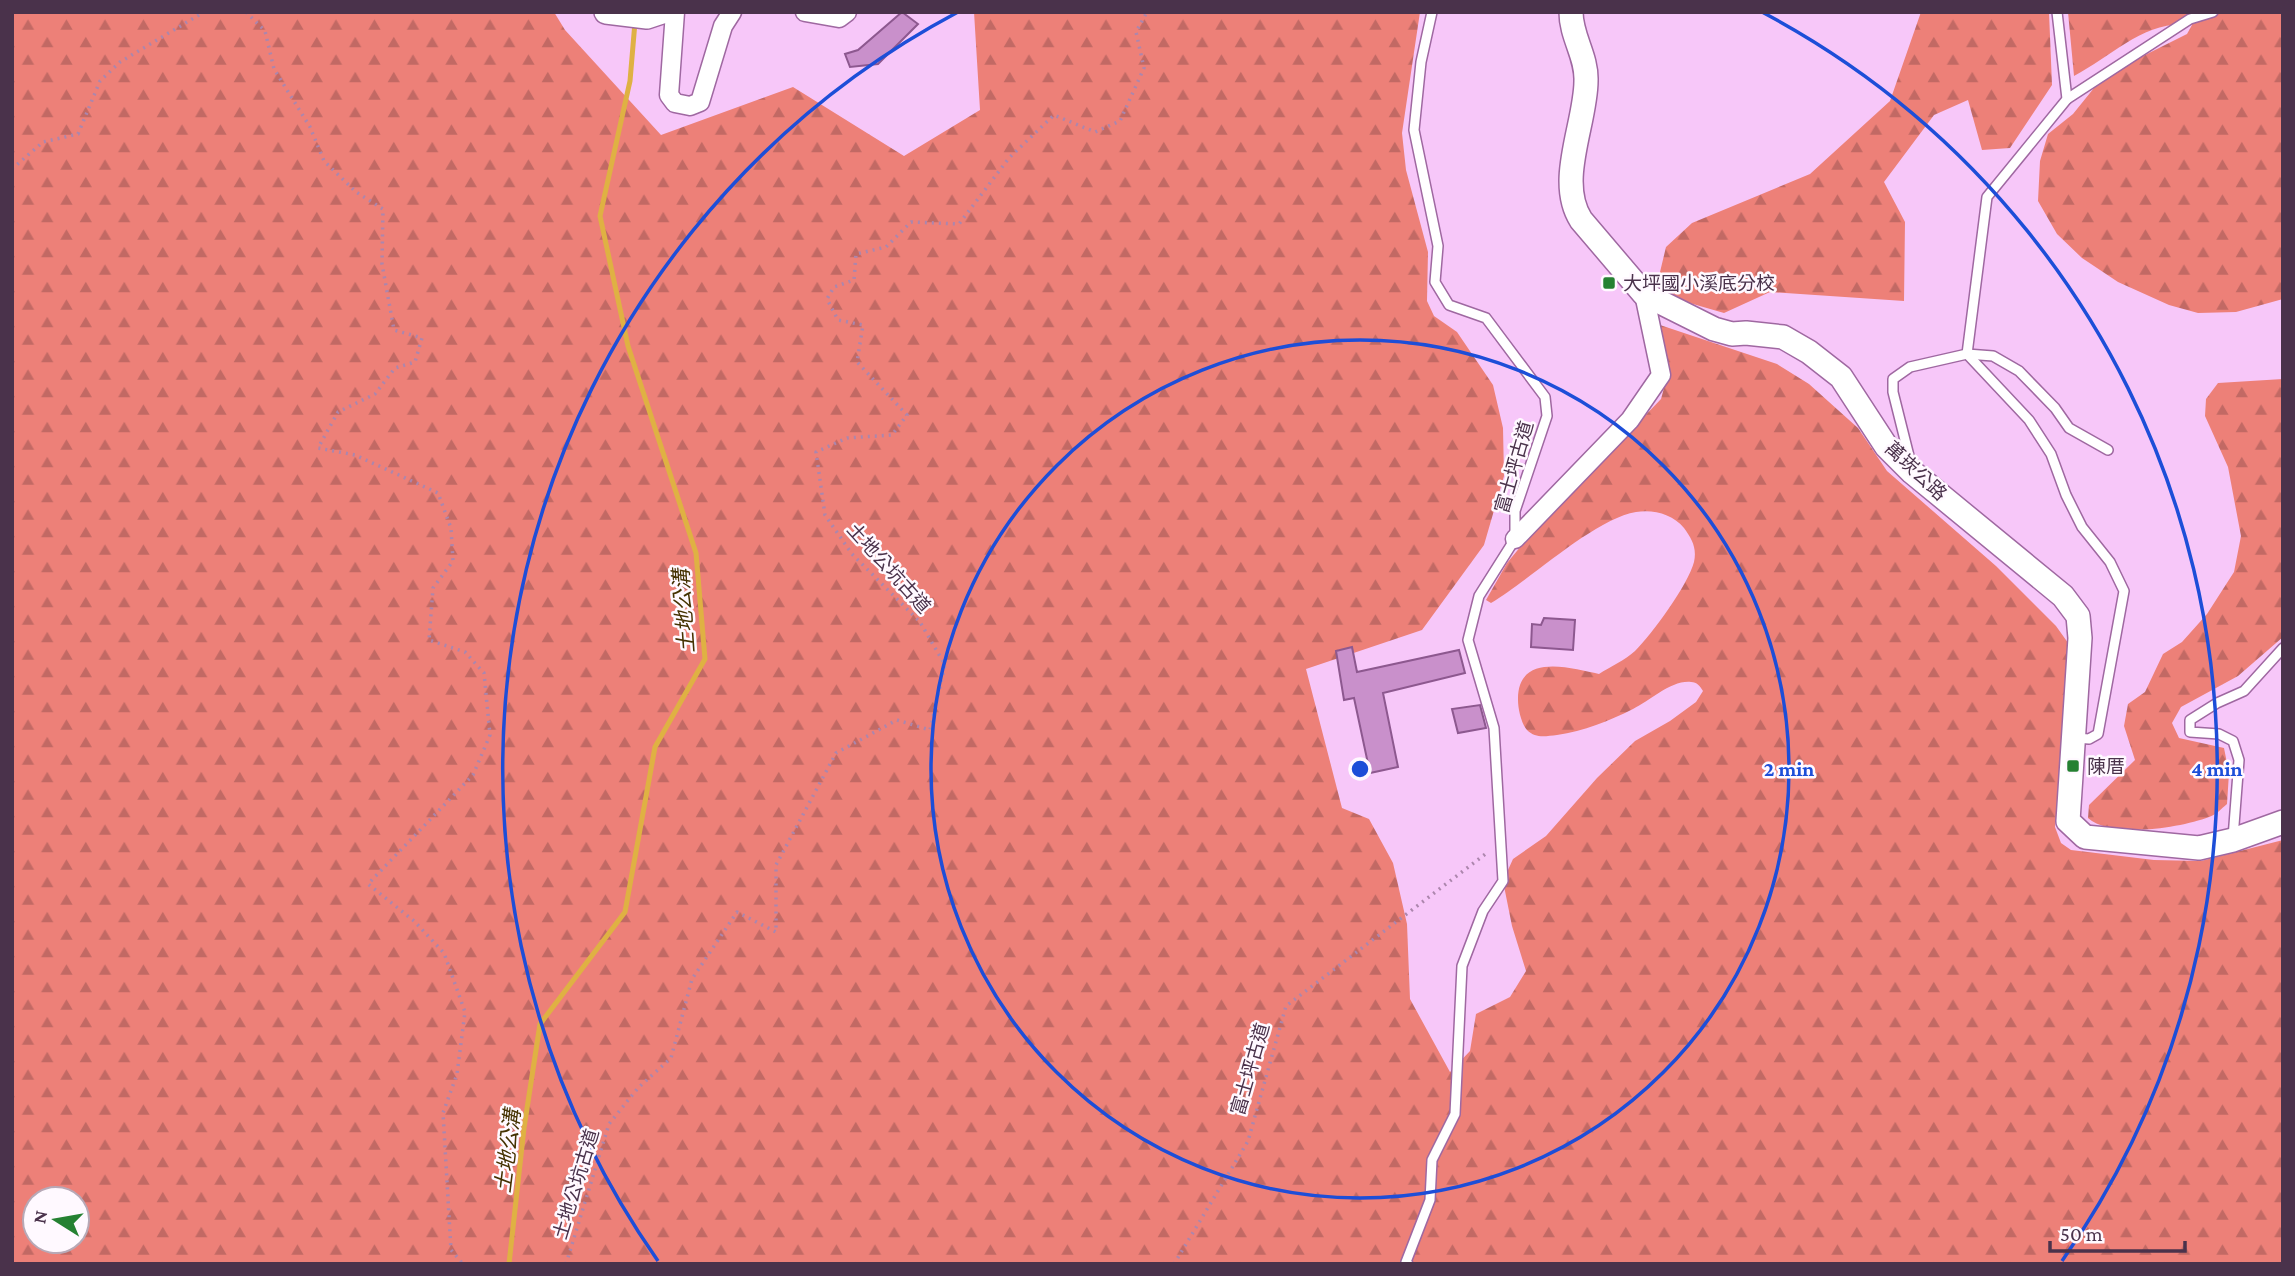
<svg xmlns="http://www.w3.org/2000/svg" width="2295" height="1276" font-family="'Crimson Pro','Noto Sans TC',serif">
	<style>
		.forest { fill: url(#forest-firs); fill-rule: evenodd }
		.lines { fill: none; stroke-linecap: round; stroke-linejoin: round }
		.stream { stroke: #dfb143; stroke-width: 5 }
		.building { fill: #c990cb; stroke: #8d588f; stroke-width: 2 }
		.service-casing { stroke: #9f68a1; stroke-width: 12 }
		.minor-casing { stroke: #9f68a1; stroke-width: 21 }
		.tertiary-casing { stroke: #9f68a1; stroke-width: 26 }
		.path { stroke: #ac86ad; stroke-width: 3.5; stroke-dasharray: 2 5; stroke-linecap: butt }
		.service { stroke: #fff; stroke-width: 9 }
		.minor { stroke: #fff; stroke-width: 18 }
		.tertiary { stroke: #fff; stroke-width: 23 }
		.ring { fill: none; stroke: #1d4ed8; stroke-width: 3.5 }
		.poi-dot { fill: #258132; stroke: #fff9ff; stroke-width: 2.5 }
		.labels { text-anchor: middle; dominant-baseline: central; stroke-width: 5; stroke-linejoin: round; paint-order: stroke }
		.poi-label { font-size: 19px; fill: #4a324b; stroke: #fff9ff; text-anchor: start }
		.street-label { font-size: 19px; fill: #4a324b; stroke: #fff9ff }
		.water-label { font-size: 21px; font-style: italic; fill: #453202; stroke: #fff9ff }
		.centre { fill: #1d4ed8; stroke: #fff9ff; stroke-width: 3.5 }
		.ring-label { font-size: 21px; text-anchor: middle; font-weight: bold; fill: #1d4ed8; stroke: #fff9ff; stroke-width: 5; stroke-linejoin: round; paint-order: stroke }
	</style>
	<defs>
		<pattern id="forest-firs" width="22" height="20" patternUnits="userSpaceOnUse" patternTransform="scale(1.75)"><rect width="22" height="20" fill="#ed8078"/><path d="M5 1l3.5 6h-7zM16 11l3.5 6h-7z" fill="#c26964"/></pattern>
	</defs>
	<rect width="100%" height="100%" fill="#f7c7f9"/>
	<g class="forest">
		<path d="M12,12H554L565,30L661,135L793,87L904,156L980,110L974,12H1420L1402,133L1406,170L1428,252L1427,301L1434,316L1457,332L1493,385L1503,428L1504,476L1484,545L1422,630L1306,669L1342,808L1369,819L1393,863L1407,924L1410,999L1450,1072L1470,1051L1476,1014L1510,997L1526,971L1512,926L1503,881L1513,859L1546,836L1597,778L1635,741L1670,721L1696,702L1703,691C1700,686 1697,682 1691,682C1671,680 1650,701 1633,709C1609,721 1584,731 1557,735C1546,736 1536,739 1527,730C1521,723 1518,708 1518,700C1517,652 1571,668 1599,674C1610,667 1625,660 1635,651C1652,634 1688,585 1694,562C1697,548 1692,539 1684,528C1673,514 1653,509 1636,512C1594,519 1530,580 1491,603L1486,600L1507,563L1526,540L1661,399L1669,370L1660,325L1777,364L1809,384L1858,428L1887,471L1996,566L2056,626L2071,647L2055,827L2061,843L2071,850L2154,860L2201,861L2283,840V1264H12ZM35,1199H77V1241H35Z"/>
		<path d="M1921,12H2049L2052,85L2010,148L1982,150L1968,100L1934,115L1884,182L1905,222L1904,301L1770,292L1724,313L1655,293L1666,247L1692,223L1810,174L1890,101Z"/>
		<path d="M2068,12H2283V299L2236,312L2198,313L2169,305L2118,282L2082,258L2057,234L2038,201L2040,161L2048,134L2073,114L2094,88L2139,58L2187,34L2192,25C2145,19 2113,56 2074,76Z"/>
		<path d="M2283,379V637L2238,676L2181,707L2172,723L2179,738L2224,748L2229,773L2227,804C2221,809 2216,815 2209,817C2180,828 2111,839 2088,818L2089,805L2135,760L2124,726L2128,704L2145,692L2163,654L2182,642L2207,614L2234,572L2241,536L2228,467L2205,416L2206,399L2218,383Z"/>
	</g>
	<g class="lines">
		<path class="stream" d="M509,1264L524,1128L540,1024L625,912L655,747L705,659L696,553L628,346L600,216L630,81L635,22"/>
	</g>
	<g class="building">
		<path d="M902,12L918,24L878,64L850,67L845,54L858,50Z"/>
		<path d="M1544,618L1575,620L1573,650L1531,647L1532,624L1541,625Z"/>
		<path d="M1352,647L1357,672L1459,650L1465,673L1383,693L1398,767L1370,773L1354,698L1344,700L1336,651Z"/>
		<path d="M1480,705L1486,728L1458,733L1452,709Z"/>
	</g>
	<g class="lines">
		<defs>
			<g id="service">
				<path d="M2067,99L2190,19L2213,12"/>
				<path d="M1967,354L2029,420L2051,454L2066,495L2082,527L2110,562L2124,591L2098,734L2089,739L2075,738"/>
				<path d="M1967,354L1993,356L2019,371L2055,408L2069,428L2108,450"/>
				<path d="M1910,460L1893,392V379L1910,367L1967,354L1987,197L2067,99L2057,12"/>
				<path d="M2233,838L2239,760L2233,741L2219,734L2190,732V720L2217,703L2244,691L2283,648"/>
				<path d="M1408,1264L1406,1262L1430,1200L1432,1160L1455,1114L1462,966L1483,911L1503,881L1494,728L1468,640L1479,596L1515,539V511L1547,416L1545,397L1486,318L1449,305L1435,282L1438,246L1414,130L1421,62L1432,12"/>
			</g>
			<g id="minor">
				<path d="M675,12L669,95L675,103L690,106L700,102L723,26L732,12"/>
				<path d="M805,12L839,18L847,12"/>
				<path d="M1515,539L1630,420L1661,375L1644,294"/>
			</g>
			<g id="tertiary">
				<path d="M606,12L647,17L662,12"/>
				<path d="M1571,12C1571,37 1587,56 1586,81C1586,123 1556,181 1581,220L1644,294L1714,329L1732,334L1746,333L1783,337L1809,352L1841,377L1886,446L1912,472L2063,596L2078,616L2080,638L2068,821L2085,837L2199,848L2233,840L2283,822"/>
			</g>
		</defs>
		<use href="#service" class="service-casing"/>
		<use href="#minor" class="minor-casing"/>
		<use href="#tertiary" class="tertiary-casing"/>
		<g class="path">
			<path d="M246,12L265,31L274,69L310,127L324,161L356,192L383,209L382,264L394,330L422,338L415,362L395,368L375,394L338,412L318,448L355,455L438,493L451,528L453,561L433,588L429,640L465,652L484,673L490,735L473,775L368,884L414,921L444,953L465,1012L457,1074L443,1113L451,1250L463,1264"/>
			<path d="M12,169L43,142L78,134L100,81L120,62L204,12"/>
			<path d="M566,1264L609,1124L638,1088L671,1058L692,979L737,912L776,932V865L836,753L897,720L930,730L945,665L920,622L852,554L825,515L816,452L847,438L892,435L907,415L857,362L863,325L838,320L827,299L834,287L854,280L856,254L886,247L911,222L959,224L1009,158L1054,115L1095,132L1120,121L1144,68L1136,32L1147,12"/>
			<path d="M1086,1264H1088"/>
			<path d="M1174,1264L1248,1141L1286,1006L1488,852"/>
		</g>
		<use href="#service" class="service"/>
		<use href="#minor" class="minor"/>
		<use href="#tertiary" class="tertiary"/>
	</g>
	<g class="ring">
		<circle cx="1360" cy="769" r="429"/>
		<path d="M658 1261A857 857 0 0 1 958 12M1762 12A857 857 0 0 1 2062 1261"/>
	</g>
	<g class="poi-dot">
		<rect x="1602" y="276" width="14" height="14" rx="3.5"/>
		<rect x="2066" y="759" width="14" height="14" rx="3.5"/>
	</g>
	<g class="labels">
		<g class="poi-label">
			<text x="1623" y="283">大坪國小溪底分校</text>
			<text x="2087" y="766">陳厝</text>
		</g>
		<g class="street-label">
			<text transform="translate(1514 467) rotate(-74)">富士坪古道</text>
			<text transform="translate(1916 471) rotate(43)">萬崁公路</text>
			<text transform="translate(889 568) rotate(48)">土地公坑古道</text>
			<text transform="translate(1250 1069) rotate(-74)">富士坪古道</text>
			<text transform="translate(576 1184) rotate(-73)">土地公坑古道</text>
		</g>
		<g class="water-label">
			<text transform="translate(684 611) rotate(-94)">土地公溝</text>
			<text transform="translate(508 1151) rotate(-83)">土地公溝</text>
		</g>
	</g>
	<circle cx="1360" cy="769" r="10" class="centre"/>
	<g class="ring-label">
		<text x="1789" y="776">2 min</text>
		<text x="2217" y="776">4 min</text>
	</g>
	<rect width="2295" height="1276" fill="none" stroke="#4a324b" stroke-width="28"/>
	<g transform="translate(56 1220) rotate(281)"><circle r="33" fill="#fff9ff" stroke="#b7a9b7" stroke-width="2"/>
	<path d="M0-5L12 26L0 18L-12 26Z" fill="#258132"/>
	<text y="-10" font-size="19" font-weight="bold" text-anchor="middle" fill="#4a324b">N</text>
	</g>
	<path d="M2050 1241v10h135v-10" fill="none" stroke="#4a324b" stroke-width="3.5"/>
	<text x="2060" y="1241" font-size="21" fill="#4a324b" stroke="#fff9ff" stroke-width="5" paint-order="stroke">50 m</text>
</svg>
